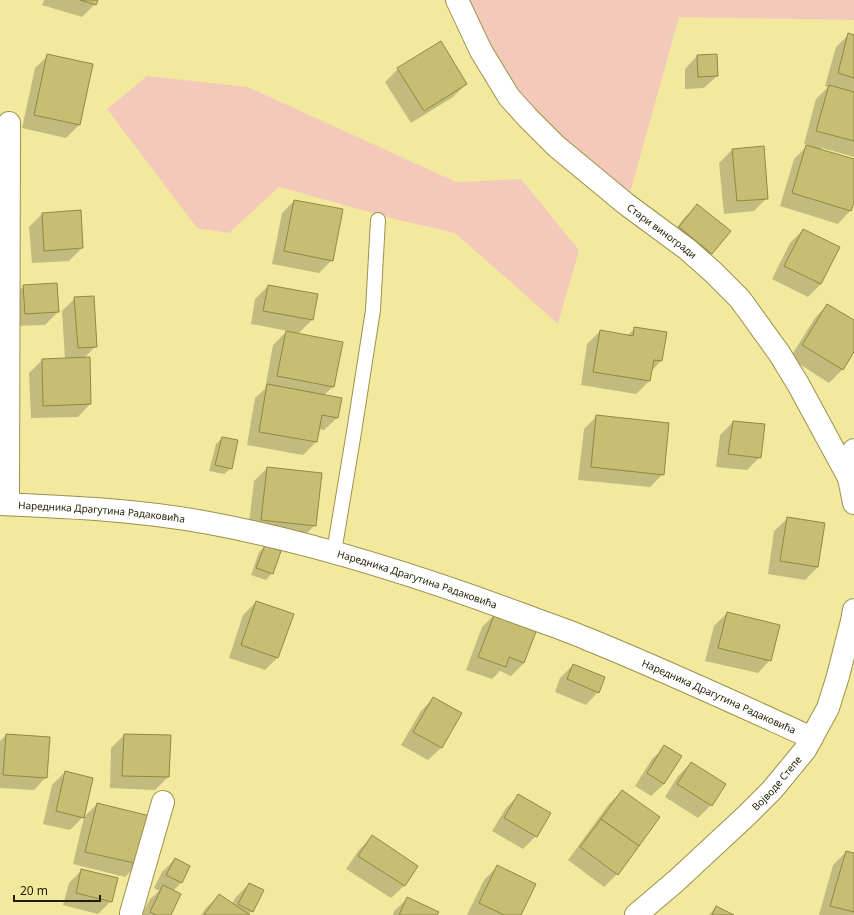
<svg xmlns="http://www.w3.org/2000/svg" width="854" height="915" font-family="'Noto Sans',sans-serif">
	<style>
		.green { fill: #f3caba }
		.shadow { fill: #0003 }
		.building { fill: #c7bd73; stroke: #92883f }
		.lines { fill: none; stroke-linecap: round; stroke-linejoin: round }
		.service-casing { stroke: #9b9148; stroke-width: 16 }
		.minor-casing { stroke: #9b9148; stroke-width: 24 }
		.tertiary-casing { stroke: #9b9148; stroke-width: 24 }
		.service { stroke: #fff; stroke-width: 14 }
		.minor { stroke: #fff; stroke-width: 22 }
		.tertiary { stroke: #fff; stroke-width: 22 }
		.labels { text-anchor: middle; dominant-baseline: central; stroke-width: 3; stroke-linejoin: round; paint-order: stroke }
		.street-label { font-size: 10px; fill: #211d00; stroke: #f3e99e }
	</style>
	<rect width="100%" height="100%" fill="#f3e99e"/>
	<g class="green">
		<path d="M466,0H854V20L679,17L628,200L520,101Z"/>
		<path d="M147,76L248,87L456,182L521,179L579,250L558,324L455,233L399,220L279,187L229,233L197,228L107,109Z"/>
	</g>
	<g class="shadow">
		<path d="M44,0H97L95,4L82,17L42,5Z"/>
		<path d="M849,34L854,36V157L822,148L821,150L854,160V199L850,211L838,224L780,206L794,159L808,145L804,144L816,99L828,87L825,86L836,47Z"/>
		<path d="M48,56L92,65L79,125L66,138L22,128L35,68Z"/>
		<path d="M697,56L717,76L704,88L685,89V69Z"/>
		<path d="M398,69L466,84L453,97L411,123L385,82Z"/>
		<path d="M732,150L767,198L754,211L724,214L719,163Z"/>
		<path d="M294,201L332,260L319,273L272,264L282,213Z"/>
		<path d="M697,205L729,231L711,254L699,266L667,240L684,218Z"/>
		<path d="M42,214L82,248L69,261L32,263L29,227Z"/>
		<path d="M803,230L821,284L808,297L772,279L790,243Z"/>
		<path d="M24,286L58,312L45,325L12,326L11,299Z"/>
		<path d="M268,286L312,320L299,333L251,324L255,299Z"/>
		<path d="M75,298L96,346L84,358L90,404L78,417L31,418L29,373L42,360L65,359L62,311Z"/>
		<path d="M827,305L854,321V350L842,370L829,383L790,358L815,318Z"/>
		<path d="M635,328L661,361L651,371L649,381L636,394L581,385L587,344L600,331L627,336Z"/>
		<path d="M286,332L341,343L333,387L324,395L337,418L324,430L318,429L316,442L303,455L247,445L255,398L265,389L273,345Z"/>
		<path d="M597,416L663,474L650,487L578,480L584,429Z"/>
		<path d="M733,422L760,457L747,470L716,467L720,435Z"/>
		<path d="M222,438L231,468L224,474L209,471L216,444Z"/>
		<path d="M267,468L315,525L302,538L248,532L254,481Z"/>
		<path d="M787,519L818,567L805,580L768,574L774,531Z"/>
		<path d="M265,546L272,573L266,580L251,575L259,552Z"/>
		<path d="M256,602L278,657L265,670L229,658L243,615Z"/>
		<path d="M727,613L770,660L758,673L705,661L714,626Z"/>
		<path d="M495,614L524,663L511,676L500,671L492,679L466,670L482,627Z"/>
		<path d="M573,665L598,692L586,705L555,692L560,678Z"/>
		<path d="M434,698L460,714L441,748L428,760L401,745L421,711Z"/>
		<path d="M6,735L46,777L34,790L0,788V741Z"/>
		<path d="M124,735L168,777L155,790L110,788L111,748Z"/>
		<path d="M665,747L664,784L651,796L635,786L652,759Z"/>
		<path d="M691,763L711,805L698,818L665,797L678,776Z"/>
		<path d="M65,772L83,817L70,830L43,824L52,785Z"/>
		<path d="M622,791L617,874L604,887L568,860L609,804Z"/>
		<path d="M519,795L536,836L523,849L492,831L506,808Z"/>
		<path d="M97,804L138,864L125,877L73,864L84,817Z"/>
		<path d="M372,837L417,866L404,886L391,898L346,869L359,850Z"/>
		<path d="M846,852L854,854V915H819L833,865Z"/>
		<path d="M175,859L189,866L181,883L173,891L170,915H142L150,899L159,891L154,888L162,872Z"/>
		<path d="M497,867L520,915H467L484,880Z"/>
		<path d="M82,870L111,901L98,914L63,905L69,883Z"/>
		<path d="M249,884L252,911L248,915H201L206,908L219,895L232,904L236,897Z"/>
		<path d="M407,899L436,915H393L394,911Z"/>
		<path d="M716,907L732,915H709Z"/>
	</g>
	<g class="building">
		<path d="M80,0H98L96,5Z"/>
		<path d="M848,33L854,35V78L838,73Z"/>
		<path d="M441,41L467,84L424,111L397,68Z"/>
		<path d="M47,54L93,64L80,125L34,115Z"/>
		<path d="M717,54L718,76L698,77L697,55Z"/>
		<path d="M829,85L854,92V141L816,131Z"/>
		<path d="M806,145L854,159V203L851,211L792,193Z"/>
		<path d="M764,146L768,199L737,201L732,149Z"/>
		<path d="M294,200L343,209L333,261L284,251Z"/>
		<path d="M697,204L731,231L712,254L679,227Z"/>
		<path d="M81,210L83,248L44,251L42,213Z"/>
		<path d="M803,229L840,247L821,284L784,266Z"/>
		<path d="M57,283L59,312L25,314L23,285Z"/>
		<path d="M268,285L318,294L313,320L263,311Z"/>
		<path d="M94,296L97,347L78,348L74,297Z"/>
		<path d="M827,304L854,320V352L843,370L802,345Z"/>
		<path d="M634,327L667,332L662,361L654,360L650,381L593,372L600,330L633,336Z"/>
		<path d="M286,331L343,342L334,387L277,376Z"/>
		<path d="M90,357L91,404L43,406L42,359Z"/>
		<path d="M267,384L342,398L338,418L322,415L317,442L259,432Z"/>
		<path d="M596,415L669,423L664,475L591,467Z"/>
		<path d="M733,421L765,424L761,458L728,454Z"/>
		<path d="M222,437L238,440L232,469L215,465Z"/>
		<path d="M267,467L322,473L316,526L261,520Z"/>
		<path d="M787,517L825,523L818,567L780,561Z"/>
		<path d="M265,545L281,551L273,574L256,568Z"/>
		<path d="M256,601L294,614L278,658L241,645Z"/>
		<path d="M727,612L780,625L771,661L718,648Z"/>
		<path d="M495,613L537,629L524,663L509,657L506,667L478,657Z"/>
		<path d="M573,664L605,677L599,693L567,679Z"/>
		<path d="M433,697L462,713L442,748L413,732Z"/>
		<path d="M6,734L50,737L47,778L3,775Z"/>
		<path d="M124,734L171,735L169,777L122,776Z"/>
		<path d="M664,745L682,756L664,784L647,773Z"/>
		<path d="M691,762L726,784L712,806L677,784Z"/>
		<path d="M65,771L93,778L84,818L56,811Z"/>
		<path d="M622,790L660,817L639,846L601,819Z"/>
		<path d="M518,794L551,813L537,837L504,818Z"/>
		<path d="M97,803L150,816L139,864L85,852Z"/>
		<path d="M601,819L639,846L618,875L580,847Z"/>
		<path d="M372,835L418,866L405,886L358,856Z"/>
		<path d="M846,851L854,853V912L830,906Z"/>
		<path d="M175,858L190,866L182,883L166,875Z"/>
		<path d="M497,865L536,884L521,915H504L479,903Z"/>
		<path d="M81,869L118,878L112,902L76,893Z"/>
		<path d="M249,883L264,890L253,912L238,904Z"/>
		<path d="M163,885L181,894L171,915H156L150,912Z"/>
		<path d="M219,894L250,915H204Z"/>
		<path d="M407,897L439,912L437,915H399Z"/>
		<path d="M716,906L734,915H712Z"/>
	</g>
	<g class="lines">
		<defs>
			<path id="service" d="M334,552L354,432L373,310L378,220"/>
			<g id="minor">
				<path id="s1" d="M457,0L481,51L509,97L528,118L556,146L626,204L687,249L713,272L740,299L779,353L798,384L849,478"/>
				<path id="s2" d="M0,504C70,507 140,510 209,523C316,543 419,576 521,614C542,622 564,629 585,638C662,669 737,704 812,738"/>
				<path d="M8,504L9,123"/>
				<path d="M131,915V913L163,802"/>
			</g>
			<g id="tertiary">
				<path d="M854,450L849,478L854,503"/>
				<path id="s3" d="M636,915L676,881L747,815L772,790L805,750L828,708L838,676L852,621L854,610"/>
			</g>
		</defs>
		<use href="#service" class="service-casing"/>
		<use href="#minor" class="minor-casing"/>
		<use href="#tertiary" class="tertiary-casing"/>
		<use href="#service" class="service"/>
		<use href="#minor" class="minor"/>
		<use href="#tertiary" class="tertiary"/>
	</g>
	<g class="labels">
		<g class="street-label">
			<text stroke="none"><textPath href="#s1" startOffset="314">Стари виногради</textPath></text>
			<text stroke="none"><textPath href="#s2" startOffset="102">Наредника Драгутина Радаковића</textPath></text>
			<text stroke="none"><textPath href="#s2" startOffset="426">Наредника Драгутина Радаковића</textPath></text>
			<text stroke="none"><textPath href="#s2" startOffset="750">Наредника Драгутина Радаковића</textPath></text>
			<text stroke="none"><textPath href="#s3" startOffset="193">Војводе Степе</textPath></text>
		</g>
	</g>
	<path d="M14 895v6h86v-6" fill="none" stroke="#211d00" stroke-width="2"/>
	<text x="20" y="895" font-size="12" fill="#211d00" stroke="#f3e99e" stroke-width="3" paint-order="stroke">20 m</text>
</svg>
